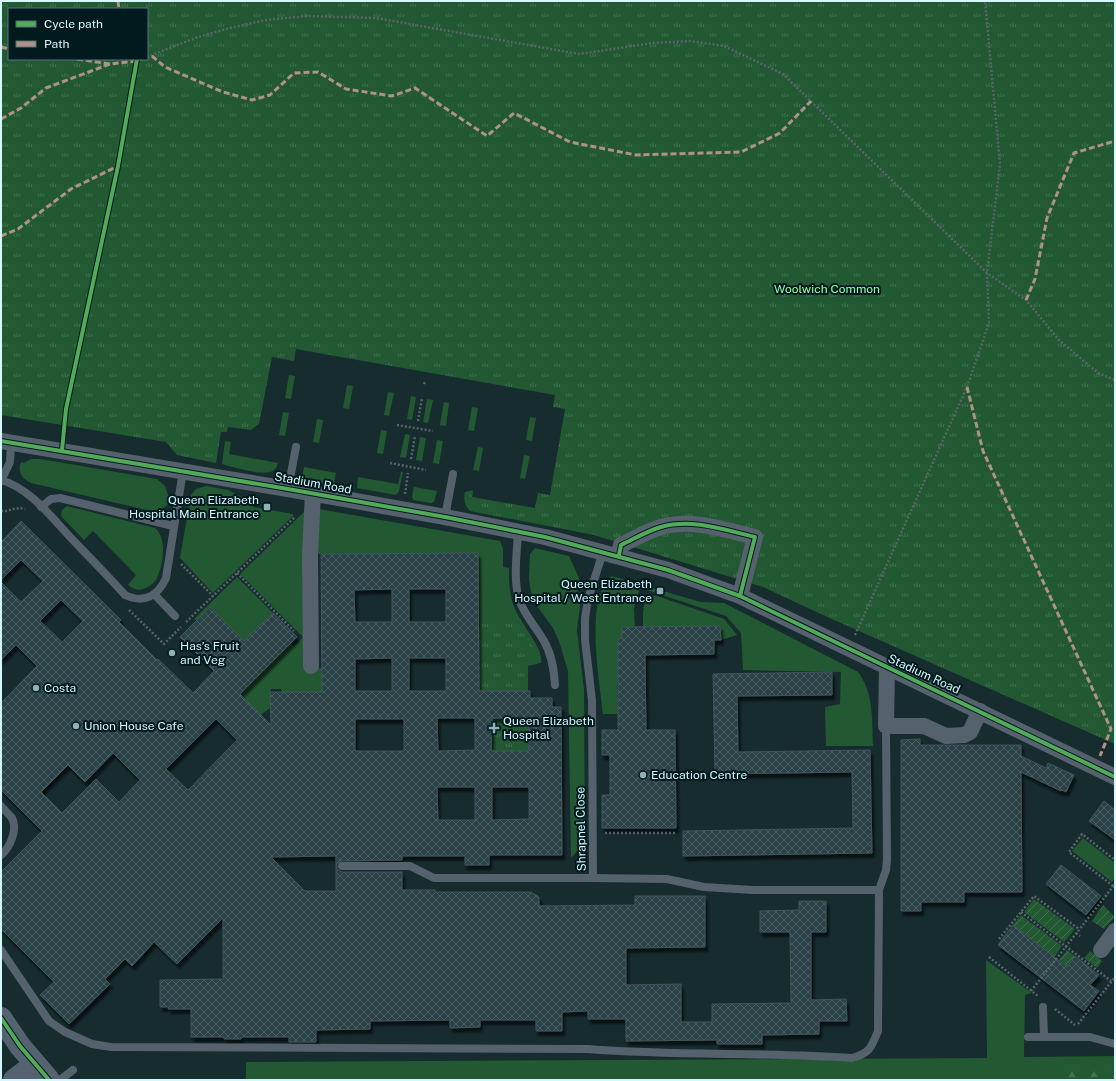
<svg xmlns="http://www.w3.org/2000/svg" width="1116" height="1081" font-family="'Public Sans',sans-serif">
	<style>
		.grass { fill: #225932 }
		.forest { fill: url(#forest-firs) }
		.park { fill: url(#park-tufts); fill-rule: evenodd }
		.garden { fill: url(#garden-furrows) }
		.building { fill: url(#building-cross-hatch); stroke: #40555c; fill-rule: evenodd; filter: url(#shadow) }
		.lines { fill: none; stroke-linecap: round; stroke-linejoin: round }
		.path { stroke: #58636b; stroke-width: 2.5; stroke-dasharray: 2 2; stroke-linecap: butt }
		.lane { stroke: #55616c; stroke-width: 8 }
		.street { stroke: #55616c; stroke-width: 16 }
		.secondary { stroke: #556370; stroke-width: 22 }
		.quiet { stroke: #af9288; stroke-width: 3; stroke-dasharray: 6 3; stroke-linecap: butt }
		.cycleway-casing { stroke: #001a1e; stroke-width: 6 }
		.cycleway { stroke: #51ab58; stroke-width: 4 }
		.poi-dot { fill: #92b0b5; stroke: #001a1e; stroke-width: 1.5 }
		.labels { text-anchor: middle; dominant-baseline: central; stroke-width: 4; stroke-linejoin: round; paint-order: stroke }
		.park-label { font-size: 12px; fill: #95ffa7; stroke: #001a1e }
		.street-label { font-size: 12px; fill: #d5f7fd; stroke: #001a1e }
		.poi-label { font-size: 12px; fill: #d5f7fd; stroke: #001a1e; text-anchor: start }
	</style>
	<defs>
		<pattern id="forest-firs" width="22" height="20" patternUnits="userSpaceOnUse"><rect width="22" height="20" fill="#225932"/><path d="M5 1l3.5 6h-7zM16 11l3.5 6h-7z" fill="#417251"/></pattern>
		<pattern id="park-tufts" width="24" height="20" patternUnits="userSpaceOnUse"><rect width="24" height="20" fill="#225932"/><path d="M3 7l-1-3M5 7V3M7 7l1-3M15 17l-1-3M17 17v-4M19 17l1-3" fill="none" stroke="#417251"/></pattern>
		<pattern id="garden-furrows" width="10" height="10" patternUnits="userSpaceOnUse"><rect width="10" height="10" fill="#225932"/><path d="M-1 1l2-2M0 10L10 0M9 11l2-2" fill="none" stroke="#417251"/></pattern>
		<pattern id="building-cross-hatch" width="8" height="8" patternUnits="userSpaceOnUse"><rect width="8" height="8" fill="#2b4247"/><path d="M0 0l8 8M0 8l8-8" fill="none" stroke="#495e62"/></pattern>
		<filter id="shadow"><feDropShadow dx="2.5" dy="4.5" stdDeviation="1" flood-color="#0009"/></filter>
	</defs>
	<rect width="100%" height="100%" fill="#172c2f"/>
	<g class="grass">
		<path d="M289,375L295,376L291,399L285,398Z"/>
		<path d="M347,385L353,386L349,409L343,408Z"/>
		<path d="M388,392L394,393L389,416L384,415Z"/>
		<path d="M411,396L416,397L412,420L407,419Z"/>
		<path d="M427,399L433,400L428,423L423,422Z"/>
		<path d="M444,402L449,403L446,426L440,425Z"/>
		<path d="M472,407L478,408L474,431L468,430Z"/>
		<path d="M283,412L289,413L285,436L279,435Z"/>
		<path d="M530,417L536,418L532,441L526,440Z"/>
		<path d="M317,419L323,420L319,443L313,442Z"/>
		<path d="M381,430L387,431L383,454L377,453Z"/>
		<path d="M405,434L410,435L406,458L400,457Z"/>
		<path d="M420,437L426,438L422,461L416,460Z"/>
		<path d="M437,440L443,441L439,464L433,463Z"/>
		<path d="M225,441L231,442L229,454L278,463C277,467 275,471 270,472C259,475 233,467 222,464Z"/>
		<path d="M478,447L483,448L479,471L473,470Z"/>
		<path d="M524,455L530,456L525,479L520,478Z"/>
		<path d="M31,459H41L157,479L165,486L168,495L172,496C169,506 162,511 151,511L31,483C22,479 17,471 21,462L24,463Z"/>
		<path d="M304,467L336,473L334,483L330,485L304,480L302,477Z"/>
		<path d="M401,472H403L399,491L396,495L357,488L358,477L398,484Z"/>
		<path d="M206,486L228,490L250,501L253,507L293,514V516L213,593L180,558L191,495L196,489Z"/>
		<path d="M414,487L437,491L434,502L431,503L413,500L412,496Z"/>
		<path d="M67,506L155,528C168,539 163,566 156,580C148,589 138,594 128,585L136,575L93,531L84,540L61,516L62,510Z"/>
		<path d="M319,509L500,541L503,549V567L509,568C509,583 509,597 516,611C521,623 545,651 541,663L528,666L520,624H479L478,553L313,554Z"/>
		<path d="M305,511L308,669L322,668V692H281V689H271V707L261,715L240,694L291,643L294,646L303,637L240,574Z"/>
		<path d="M535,548L569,556L579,578L577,592H582L577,630L584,690L585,842L571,858L568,671L559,641L553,628L537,606L531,593L529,579L530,554Z"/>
		<path d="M611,576L641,584L634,608L635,631L633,627H622V638L618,639V671H620V682H617L618,714H603C600,680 584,600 611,576Z"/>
		<path d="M237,577L273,613L244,641L194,619Z"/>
		<path d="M648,587L701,602L724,603L858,672C874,693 872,720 873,746H826L825,707L840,704L841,672L743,670L741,633L726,616L647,590Z"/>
		<path d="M646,595L657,596L724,619L737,635L721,640L720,626L643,627V612Z"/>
		<path d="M1083,838L1115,863V877L1112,882L1072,851Z"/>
		<path d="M986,960L1032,993L1025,995L1024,1057L1115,1056V1080H246V1062L987,1058Z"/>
	</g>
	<path class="forest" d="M1115,1066V1080H1065L1062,1072Z"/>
	<g class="park">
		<path d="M1,1H1115V744L825,616L763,587L594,535L470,511C465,506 463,499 465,492L473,490L472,497L535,508L538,493L550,495L565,409L553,407L555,395L296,349L294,361L272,357L259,424L251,430L228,427L227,432H221L216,463L177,455L166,442L1,415ZM9,9H147V59H9Z"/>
		<path d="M479,624H520L539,657L535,662L528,663V691H479Z"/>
		<path d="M489,718H529V751H489V740L491,739L492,729Z"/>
	</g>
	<g class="garden">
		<path d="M1034,899L1075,929L1064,942L1024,912Z"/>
		<path d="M1103,905L1114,916V918L1104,929L1092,921Z"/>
		<path d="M1021,915L1062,946L1054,957L1013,925Z"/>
		<path d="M1067,950L1095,972L1088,984L1059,960Z"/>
		<path d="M1090,951L1102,961L1097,968L1084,958Z"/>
	</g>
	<g class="building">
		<path d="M21,521L121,620L119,622L157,660L158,659L193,693L214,671L180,637L210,607L244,641L273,613L297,637L240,694L271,725L270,692H322L321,554L478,553L479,691H530V698H552V707H561L562,855H489V865H465V856H402V860L342,861L337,864V869L342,872H402V890H435V892H531L539,897V906L635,905V896H705V947L626,948V985L681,984V1022H712V1004L791,1003L790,932H760V911L799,910V901H826V932H811V1000L846,999L847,1021H819V1034L762,1035V1044H717V1040L626,1041V1019H588V1011L562,1012V1031H536V1020H480V1027L450,1028V1020L370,1021V1029L316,1030V1042H289V1037H242L241,1039H224V1037H191V1009H168L169,1007H160V980L223,979V918L177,964L154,942L132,966L125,959L105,979L110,984L69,1024L40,995L54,982L1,929V872L42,831L1,790V703L37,666L16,645L1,660V582L21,602L43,581L21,560L1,580V542ZM392,589V622H355L354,590ZM409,589H446V622H409ZM61,600L83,621L62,642L40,621ZM392,658V691H355V659ZM409,658H446V691H409ZM437,718H475V750L438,751ZM492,718H529V751H491ZM216,719L237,740L188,790L166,769ZM355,719H404V751H355ZM113,753L140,780L119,802L96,779L62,813L41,792L68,765L85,782ZM437,787H475V820H438ZM492,787H529V819L492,820ZM336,856V891H305L271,857Z"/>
		<path d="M720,626L721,640H714V654L645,655L646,730H675L676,828H602V795H610V755H602V730H618V639L622,638V627Z"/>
		<path d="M832,672V695L737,696L738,752L870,750L872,853L683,856V831L853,828L852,772L715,774L713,674Z"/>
		<path d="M920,739V745H1021V756L1046,768L1048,763L1074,775L1066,792L1062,790L1061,791L1021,772L1022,892H964V902H921V911H901V740Z"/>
		<path d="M1104,801L1115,810V840L1089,821Z"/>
		<path d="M1061,865L1101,896L1086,915L1046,884Z"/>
		<path d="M1013,925L1067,967L1075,956L1099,975L1090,985L1099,991L1084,1011L998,945Z"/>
	</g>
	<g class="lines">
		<g class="path">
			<path d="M147,57L198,37L230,28L266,20L306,16L376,18L579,54L653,43L690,41L724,46L783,74L987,273L1026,300L1059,340L1098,373L1115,380"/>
			<path d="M136,61L143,59"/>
			<path d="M424,384L425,381"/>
			<path d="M418,421L422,398"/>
			<path d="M397,425L433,431"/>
			<path d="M411,459L415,436"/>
			<path d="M390,463L426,470"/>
			<path d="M405,494L408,473"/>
			<path d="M1,511C10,512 16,506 25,509"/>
			<path d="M181,564L213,596"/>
			<path d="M237,573L294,631"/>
			<path d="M129,610L164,644L181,627"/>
			<path d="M186,622L295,517"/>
			<path d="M855,635L967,387L989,323L987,273L1000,164L985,1"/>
			<path d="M605,833H677"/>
			<path d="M1113,886L1069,852L1082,834L1115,860"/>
			<path d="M1021,912L1111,981"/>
			<path d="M1076,933L1080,936"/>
			<path d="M999,939L1034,896L1079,929"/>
			<path d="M989,957L1038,996"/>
			<path d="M1031,991L1115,884"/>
			<path d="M1055,1009L1075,1025"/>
			<path d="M1078,1024L1115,977"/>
		</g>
		<g class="lane">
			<path d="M1,480C30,488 52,518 72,539C90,558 108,576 125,595C144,604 158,596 166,578L183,471"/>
			<path d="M1,481L10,462L11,443"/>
			<path d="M288,489L296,447"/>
			<path d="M41,507L51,499L60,498L173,526"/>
			<path d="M445,517L453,474"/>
			<path d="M518,532C517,553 513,578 519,599C524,615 536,627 544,641C552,655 554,669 555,685"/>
			<path d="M154,594L175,616"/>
			<path d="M1,806C4,810 9,814 12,818C18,829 10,848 1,855"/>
			<path d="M342,866H410L434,878H593L592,700L585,640V618L588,599L603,552"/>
			<path d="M879,890L886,870L887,860L886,726"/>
			<path d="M1,950L49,1021L65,1032L92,1044L111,1047L588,1049C676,1056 764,1052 852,1058C870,1053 871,1048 878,1031L879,890H753L704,887L667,879L593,878"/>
			<path d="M1043,1007L1044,1037"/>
			<path d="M1028,1037H1090L1115,1044"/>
			<path d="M60,1080L73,1070"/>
		</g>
		<g class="street">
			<path d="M1,441L288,489L445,517L545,537L668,570L740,596L1115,777"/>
			<path d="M619,555L621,545C634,539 647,531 661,527C692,518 725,530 755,537L740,596"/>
			<path d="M311,666L310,554L313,493"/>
			<path d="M887,667L886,726H924L946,736L964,735L970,732L980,711"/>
			<path d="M1101,950L1115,931"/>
		</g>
		<g class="secondary">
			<path d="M1,1018L20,1046L49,1080"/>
			<path d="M14,1080L35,1064"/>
		</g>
		<g class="quiet">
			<path d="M118,1L119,9"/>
			<path d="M1,47L9,49"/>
			<path d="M152,56L165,67L223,92L252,100L270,95L294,73L318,72L346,89L392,96L415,88L487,136L514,113L570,142L636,155L741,152L780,133L811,101"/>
			<path d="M77,59L110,64L136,61"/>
			<path d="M1,119L21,108L46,88L110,64"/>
			<path d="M1,236L18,229L71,189L118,166"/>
			<path d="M1026,300L1035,279L1047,218L1074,153L1115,141"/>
			<path d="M967,387L983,451L1111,729L1100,756"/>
		</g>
		<defs>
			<g id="cycleway">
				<path d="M1,441L288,489L445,517L545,537L668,570L740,596L1115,777"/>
				<path d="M62,450L66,409L118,166L137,59"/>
				<path d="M619,555L621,545C634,539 647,531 661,527C692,518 725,530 755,537L740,596"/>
				<path d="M1,1018L20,1046L49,1080"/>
			</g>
		</defs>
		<use href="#cycleway" class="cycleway-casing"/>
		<use href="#cycleway" class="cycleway"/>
	</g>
	<g class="poi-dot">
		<rect x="263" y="503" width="8" height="8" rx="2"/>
		<rect x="656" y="587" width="8" height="8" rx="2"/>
		<circle cx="172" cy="653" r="4"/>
		<circle cx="36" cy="688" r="4"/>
		<circle cx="76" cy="726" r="4"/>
		<path d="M492 722h4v4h4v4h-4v4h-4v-4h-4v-4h4z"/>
		<circle cx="643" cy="775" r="4"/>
	</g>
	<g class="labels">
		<g class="park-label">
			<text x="827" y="289">Woolwich Common</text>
		</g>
		<g class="street-label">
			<text transform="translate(313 483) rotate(10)">Stadium Road</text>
			<text transform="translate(924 674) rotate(25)">Stadium Road</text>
			<text transform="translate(581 829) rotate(-91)">Shrapnel Close</text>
		</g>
		<g class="poi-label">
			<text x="259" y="500" text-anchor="end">Queen Elizabeth<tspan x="259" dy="14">Hospital Main Entrance</tspan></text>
			<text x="652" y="584" text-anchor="end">Queen Elizabeth<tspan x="652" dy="14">Hospital / West Entrance</tspan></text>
			<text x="180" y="646">Has’s Fruit<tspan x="180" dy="14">and Veg</tspan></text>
			<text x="44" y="688">Costa</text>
			<text x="503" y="721">Queen Elizabeth<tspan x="503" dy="14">Hospital</tspan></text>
			<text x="84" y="726">Union House Cafe</text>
			<text x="651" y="775">Education Centre</text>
		</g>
	</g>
	<rect width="1116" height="1081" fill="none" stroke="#d5f7fd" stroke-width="4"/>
	<rect x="8" y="8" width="140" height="52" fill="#001a1e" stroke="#557277"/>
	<rect x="16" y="21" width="20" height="6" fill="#51ab58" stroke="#557277"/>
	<text x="44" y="28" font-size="12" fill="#d5f7fd">Cycle path</text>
	<rect x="16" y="41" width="20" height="6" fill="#af9288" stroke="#557277"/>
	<text x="44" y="48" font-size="12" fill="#d5f7fd">Path</text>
</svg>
